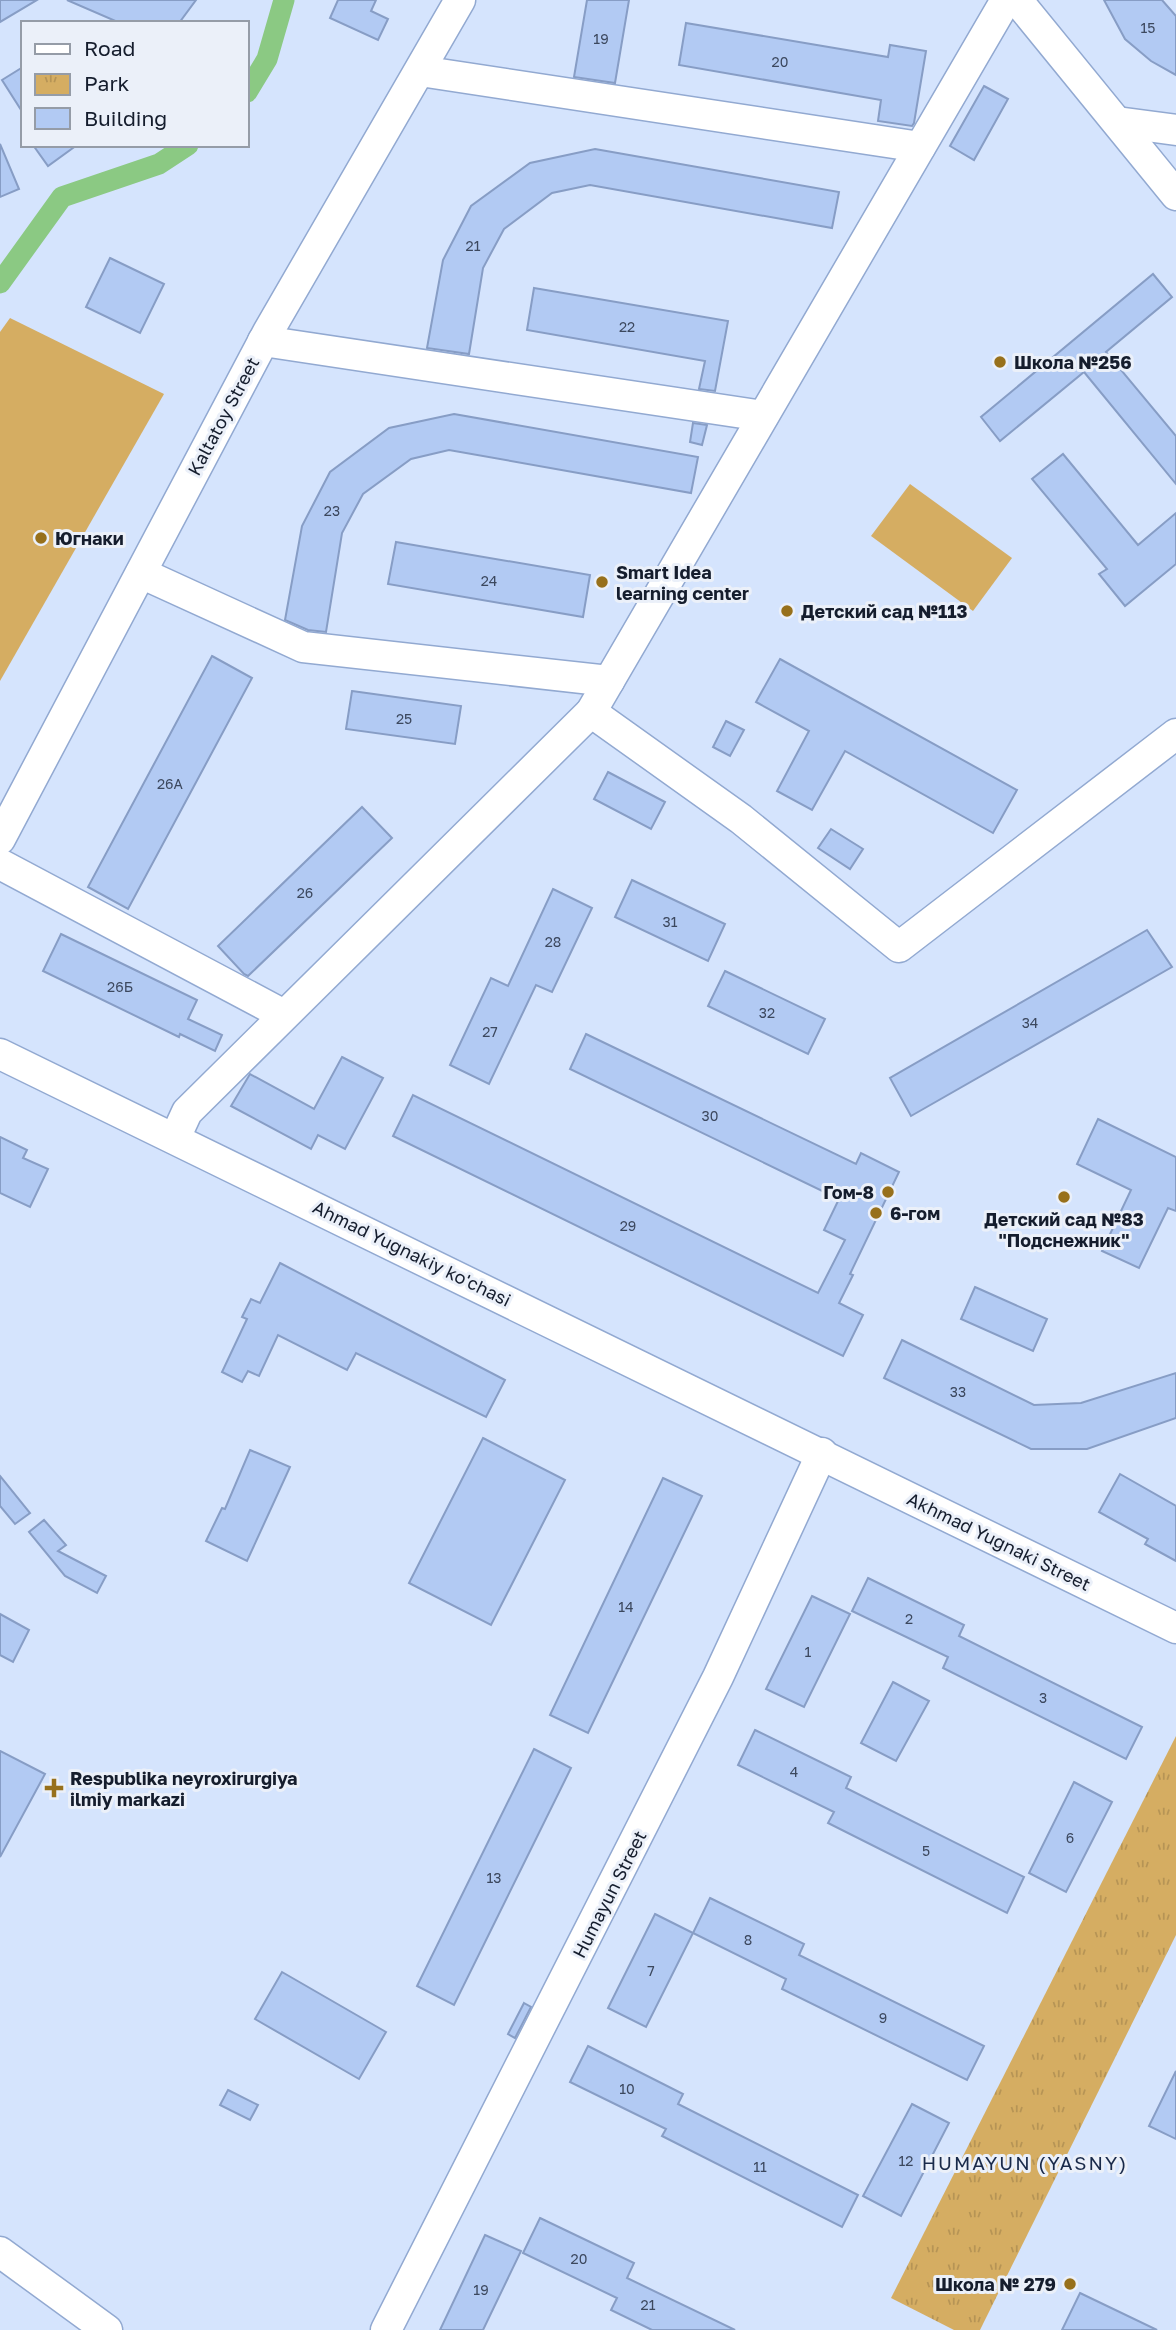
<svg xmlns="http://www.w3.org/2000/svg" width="1176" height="2330" font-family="'Golos Text',sans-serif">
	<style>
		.grass { fill: #d5ad62 }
		.park { fill: url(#park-tufts) }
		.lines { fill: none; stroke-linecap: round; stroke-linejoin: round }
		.canal { stroke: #8bc983; stroke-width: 21 }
		.building { fill: #b2caf3; stroke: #879dc5; stroke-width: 2 }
		.minor-casing { stroke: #92a9d1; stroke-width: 33 }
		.minor { stroke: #fff; stroke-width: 30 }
		.poi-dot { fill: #97701b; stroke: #ebf0f9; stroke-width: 2.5 }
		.labels { text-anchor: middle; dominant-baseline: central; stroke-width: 6; stroke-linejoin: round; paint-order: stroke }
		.number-label { font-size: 14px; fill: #3c485e }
		.poi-label { font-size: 18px; font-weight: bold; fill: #151d2d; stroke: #ebf0f9; text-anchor: start }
		.street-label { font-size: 18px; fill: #151d2d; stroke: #ebf0f9 }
		.neighbourhood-label { font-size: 19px; letter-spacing: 2px; fill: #192a4a; stroke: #ebf0f9 }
	</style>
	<defs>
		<pattern id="park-tufts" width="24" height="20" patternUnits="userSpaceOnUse" patternTransform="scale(1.75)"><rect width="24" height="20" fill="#d5ad62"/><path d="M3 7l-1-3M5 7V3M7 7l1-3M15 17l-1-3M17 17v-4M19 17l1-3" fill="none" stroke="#b69455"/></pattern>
	</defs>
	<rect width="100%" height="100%" fill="#d5e4fd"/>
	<g class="grass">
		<path d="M10,318L164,394L0,681V332Z"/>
		<path d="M910,484L1012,558L973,611L871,536Z"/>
	</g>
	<path class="park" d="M1176,1736V1935L980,2330H954L891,2298Z"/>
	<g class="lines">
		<g class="canal">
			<path d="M247,92L267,59L284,0"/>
			<path d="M0,283L62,197L159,164L188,145"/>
		</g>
	</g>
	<g class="building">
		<path d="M0,0H37L0,22Z"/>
		<path d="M67,0H196L179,23H120Z"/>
		<path d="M338,0H376L371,11L388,19L378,40L330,18Z"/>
		<path d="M587,0H629L615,83L574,77Z"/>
		<path d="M1104,0H1162L1176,16V75L1151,61L1125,39Z"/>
		<path d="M686,23L888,57L890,45L926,51L914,123L912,126L878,121L881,100L679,65Z"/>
		<path d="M23,67V113L2,80Z"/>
		<path d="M984,86L1008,99L974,160L950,146Z"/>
		<path d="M0,144L19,189L0,197Z"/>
		<path d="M33,145H77L48,166Z"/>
		<path d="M595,149L839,192L832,228L590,185L552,193L504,229L483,268L469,354L427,348L443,260L471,206L530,163Z"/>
		<path d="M110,258L164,284L140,333L86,307Z"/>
		<path d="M1153,274L1172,297L1106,352L1176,436V484L1084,372L1000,441L981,417Z"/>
		<path d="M534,288L728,321L715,391L699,389L705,361L527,330Z"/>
		<path d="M454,414L698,457L691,493L449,450L411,459L363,494L342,533L326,632L308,630L285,620L302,526L330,472L389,428Z"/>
		<path d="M693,423L707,425L702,445L690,442Z"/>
		<path d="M1063,454L1138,545L1176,513V564L1125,606L1099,574L1107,569L1032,479Z"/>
		<path d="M396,542L590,575L583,617L388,584Z"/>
		<path d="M212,656L252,678L128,909L88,887Z"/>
		<path d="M780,659L1017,790L993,833L845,751L812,810L777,791L809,731L756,702Z"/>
		<path d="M352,691L461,706L455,744L346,729Z"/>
		<path d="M726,721L744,730L730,756L713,747Z"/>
		<path d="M608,772L665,802L651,829L594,799Z"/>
		<path d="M362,807L392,838L248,976L244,974L218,946Z"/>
		<path d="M831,829L863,849L850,869L818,848Z"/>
		<path d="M632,880L725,924L708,961L615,917Z"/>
		<path d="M553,889L592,908L552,992L536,985L489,1084L450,1065L491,978L508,986Z"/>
		<path d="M1147,930L1172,967L911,1116L890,1078Z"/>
		<path d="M61,934L197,1000L188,1019L222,1035L215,1051L180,1034L179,1037L43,971Z"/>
		<path d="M725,971L825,1019L808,1054L708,1006Z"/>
		<path d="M586,1034L856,1164L861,1153L899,1172L850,1274L853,1275L839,1303L863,1315L843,1356L393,1136L413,1095L818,1293L845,1240L824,1230L839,1199L570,1069Z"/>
		<path d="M342,1057L383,1078L345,1149L318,1135L311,1149L231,1106L250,1074L314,1109Z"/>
		<path d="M1098,1119L1176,1157V1211L1168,1208L1139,1268L1102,1251L1131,1190L1077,1164Z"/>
		<path d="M0,1137L27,1150L23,1158L48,1169L30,1207L0,1193Z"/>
		<path d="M280,1263L505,1380L486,1417L356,1353L347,1370L278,1335L259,1376L248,1371L242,1382L222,1372L247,1319L242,1317L251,1299L260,1303Z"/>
		<path d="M975,1287L1047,1319L1033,1351L961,1319Z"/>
		<path d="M902,1340L1034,1405L1081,1403L1176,1373V1418L1087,1449H1031L884,1378Z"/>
		<path d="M483,1438L565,1480L491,1625L409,1583Z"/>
		<path d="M250,1450L290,1467L247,1561L206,1541L222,1508L225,1509Z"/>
		<path d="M1120,1474L1176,1506V1561L1145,1544L1148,1539L1099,1512Z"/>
		<path d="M0,1476L30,1513L15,1524L0,1506Z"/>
		<path d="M663,1478L702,1496L588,1733L550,1715Z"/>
		<path d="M44,1520L66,1545L58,1551L106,1576L97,1593L65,1576L29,1532Z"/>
		<path d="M868,1578L964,1625L959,1636L1142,1727L1126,1759L943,1668L948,1657L852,1611Z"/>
		<path d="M812,1596L850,1614L804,1707L766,1689Z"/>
		<path d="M0,1614L29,1630L13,1662L0,1655Z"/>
		<path d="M893,1682L929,1701L896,1761L861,1743Z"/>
		<path d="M755,1730L851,1777L846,1788L1024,1877L1007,1913L828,1823L834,1812L738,1765Z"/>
		<path d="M534,1749L571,1768L454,2005L417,1986Z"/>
		<path d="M0,1751L45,1774L0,1857Z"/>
		<path d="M1074,1782L1112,1802L1066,1892L1029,1873Z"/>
		<path d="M710,1898L804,1944L799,1955L984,2046L967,2080L782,1989L786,1979L693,1933Z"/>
		<path d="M655,1914L693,1933L646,2027L608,2008Z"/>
		<path d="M282,1972L386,2032L359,2079L255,2019Z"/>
		<path d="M524,2003L531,2007L515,2038L508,2034Z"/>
		<path d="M588,2046L683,2094L678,2104L858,2195L842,2227L662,2136L666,2129L570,2082Z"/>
		<path d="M1176,2071V2139L1149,2126Z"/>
		<path d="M228,2090L258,2105L250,2120L220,2105Z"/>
		<path d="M912,2104L949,2123L901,2216L863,2196Z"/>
		<path d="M540,2218L634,2263L627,2278L735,2330H652L611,2310L617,2298L523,2253Z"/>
		<path d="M485,2235L521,2251L483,2330H440Z"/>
		<path d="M1080,2293L1157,2330H1062Z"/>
	</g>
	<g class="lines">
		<defs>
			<g id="minor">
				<path d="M1017,0L1176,195"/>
				<path d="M420,71L920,147"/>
				<path d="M1117,122L1176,130"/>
				<path d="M263,341L763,416"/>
				<path d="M141,573L303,647L609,681"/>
				<path d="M591,712L741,819L899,947L1176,734"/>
				<path d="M0,839L268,332L460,0"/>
				<path d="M0,864L284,1015"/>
				<path d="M0,1054L1176,1628"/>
				<path d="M175,1138L187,1112L591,712L1006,0"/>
				<path d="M0,2252L107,2330"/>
				<path d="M386,2330L718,1677L822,1453"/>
			</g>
		</defs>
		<use href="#minor" class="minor-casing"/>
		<use href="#minor" class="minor"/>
	</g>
	<g class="poi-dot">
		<circle cx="1000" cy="362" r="7"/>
		<circle cx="41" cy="538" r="7"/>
		<circle cx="602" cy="582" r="7"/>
		<circle cx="787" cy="611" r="7"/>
		<circle cx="888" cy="1192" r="7"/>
		<circle cx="1064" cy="1197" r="7"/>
		<circle cx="876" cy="1213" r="7"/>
		<path d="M50.5 1777.5h7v7h7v7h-7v7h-7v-7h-7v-7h7z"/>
		<circle cx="1070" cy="2284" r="7"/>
	</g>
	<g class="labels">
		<g class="number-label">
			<text x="1148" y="27">15</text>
			<text x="601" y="38">19</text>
			<text x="780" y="61">20</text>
			<text x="473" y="245">21</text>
			<text x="627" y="326">22</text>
			<text x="332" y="510">23</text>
			<text x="489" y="580">24</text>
			<text x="404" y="718">25</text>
			<text x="170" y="783">26A</text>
			<text x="305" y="892">26</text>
			<text x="670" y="921">31</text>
			<text x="553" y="941">28</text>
			<text x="120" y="986">26Б</text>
			<text x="767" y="1012">32</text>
			<text x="1030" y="1022">34</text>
			<text x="490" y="1031">27</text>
			<text x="710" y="1115">30</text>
			<text x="628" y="1225">29</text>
			<text x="958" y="1391">33</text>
			<text x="626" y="1606">14</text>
			<text x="909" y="1618">2</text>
			<text x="808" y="1651">1</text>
			<text x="1043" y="1697">3</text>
			<text x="794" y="1771">4</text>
			<text x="1070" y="1837">6</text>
			<text x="926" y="1850">5</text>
			<text x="494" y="1877">13</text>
			<text x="748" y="1939">8</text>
			<text x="651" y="1970">7</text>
			<text x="883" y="2017">9</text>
			<text x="627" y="2088">10</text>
			<text x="906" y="2160">12</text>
			<text x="760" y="2166">11</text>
			<text x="579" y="2258">20</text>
			<text x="481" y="2289">19</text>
			<text x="648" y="2304">21</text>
		</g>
		<g class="poi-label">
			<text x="1014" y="362">Школа №256</text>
			<text x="55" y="538">Югнаки</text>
			<text x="616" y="572">Smart Idea<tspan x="616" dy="21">learning center</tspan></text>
			<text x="801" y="611">Детский сад №113</text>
			<text x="874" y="1192" text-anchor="end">Гом-8</text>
			<text x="890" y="1213">6-гом</text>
			<text x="1064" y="1219" text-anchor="middle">Детский сад №83<tspan x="1064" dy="21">"Подснежник"</tspan></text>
			<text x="70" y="1778">Respublika neyroxirurgiya<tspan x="70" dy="21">ilmiy markazi</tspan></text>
			<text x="1056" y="2284" text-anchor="end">Школа № 279</text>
		</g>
		<g class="street-label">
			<text transform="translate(223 416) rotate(-62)">Kaltatoy Street</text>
			<text transform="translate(412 1253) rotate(26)">Ahmad Yugnakiy ko'chasi</text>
			<text transform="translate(999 1541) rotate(26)">Akhmad Yugnaki Street</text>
			<text transform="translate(609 1894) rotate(-63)">Humayun Street</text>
		</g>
		<g class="neighbourhood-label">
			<text x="1025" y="2162">HUMAYUN (YASNY)</text>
		</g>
	</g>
	<rect x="21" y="21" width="228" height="126" fill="#ebf0f9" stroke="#959ca7" stroke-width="2"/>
	<rect x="35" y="44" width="35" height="10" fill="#ffffff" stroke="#959ca7" stroke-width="2"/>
	<text x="84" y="56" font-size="21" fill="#151d2d">Road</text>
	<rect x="35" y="74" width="35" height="21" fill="url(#park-tufts)" stroke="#959ca7" stroke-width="2"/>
	<text x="84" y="91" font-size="21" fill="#151d2d">Park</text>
	<rect x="35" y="108" width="35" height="21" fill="#b2caf3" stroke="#959ca7" stroke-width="2"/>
	<text x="84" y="126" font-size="21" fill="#151d2d">Building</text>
</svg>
